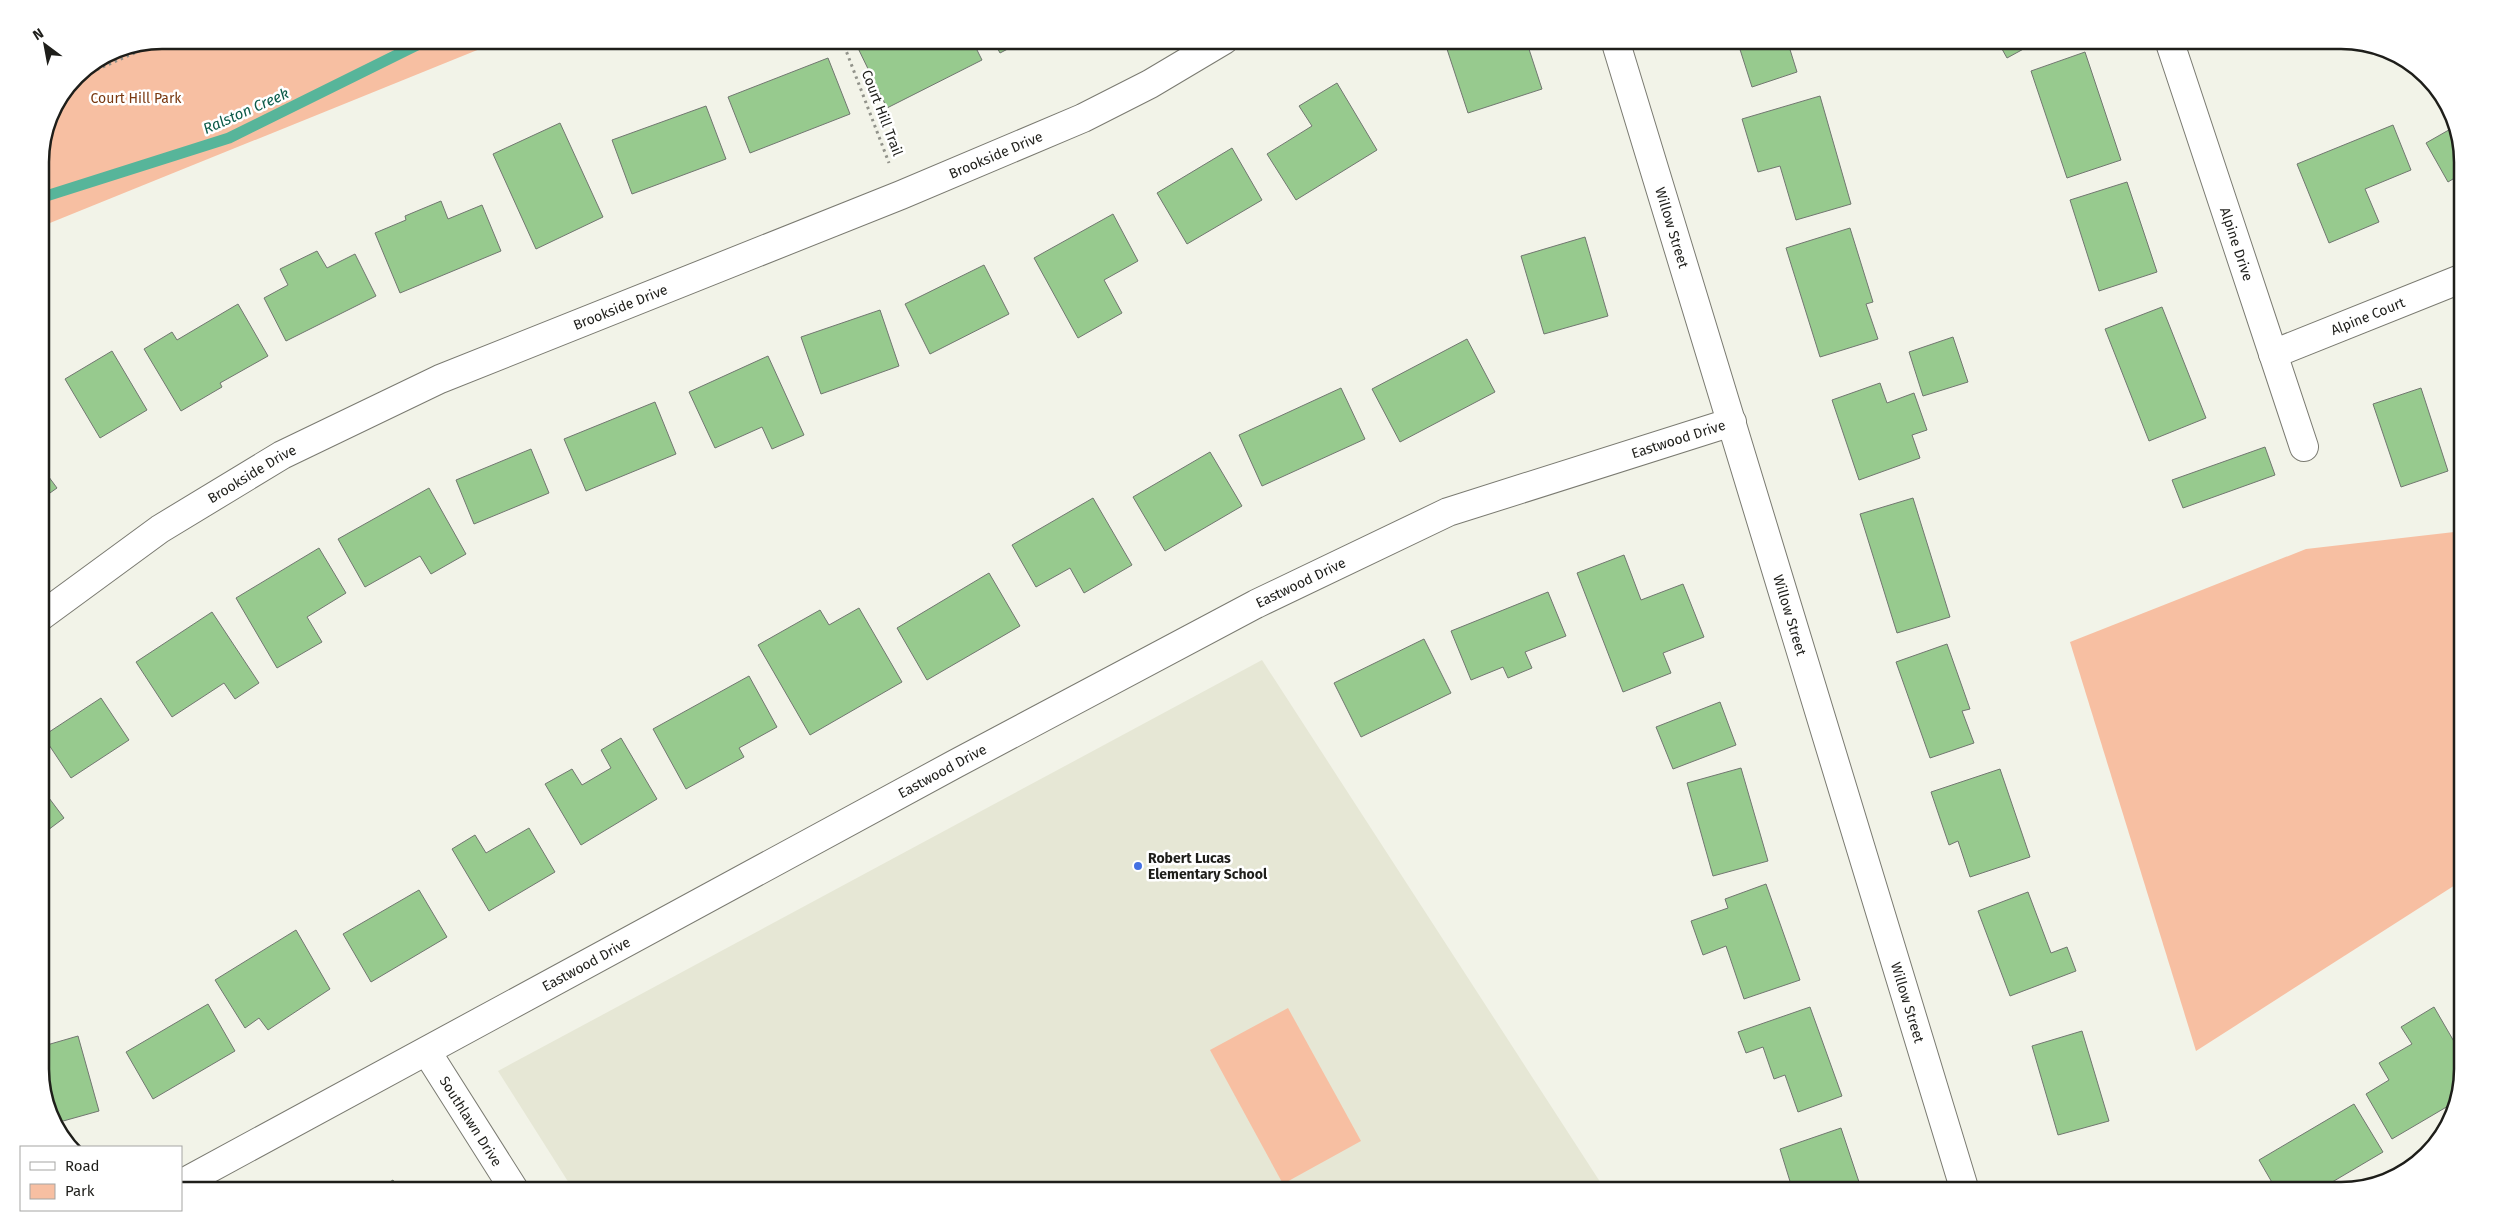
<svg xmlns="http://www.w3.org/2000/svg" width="2503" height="1231" font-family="'Fira Sans',sans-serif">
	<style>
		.built { fill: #e6e7d5 }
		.green { fill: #f7bfa2 }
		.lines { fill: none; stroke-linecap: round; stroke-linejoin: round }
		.stream { stroke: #57b59a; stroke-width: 11 }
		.building { fill: #97ca8e; stroke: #717770 }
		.minor-casing { stroke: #7a7a71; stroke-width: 30 }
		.path { stroke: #91928a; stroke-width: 3; stroke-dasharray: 2.5 4; stroke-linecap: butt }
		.minor { stroke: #fff; stroke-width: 28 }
		.poi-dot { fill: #4370e2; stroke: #fff; stroke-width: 2 }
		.labels { text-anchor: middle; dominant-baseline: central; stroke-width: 5; stroke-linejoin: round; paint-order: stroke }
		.park-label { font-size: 14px; fill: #793810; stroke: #fff }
		.street-label { font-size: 14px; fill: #1e1e1a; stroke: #fff }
		.poi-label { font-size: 14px; font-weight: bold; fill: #1e1e1a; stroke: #fff; text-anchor: start }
		.water-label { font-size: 15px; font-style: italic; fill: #0b5a48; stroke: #fff }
		.rim { fill: none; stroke: #1e1e1a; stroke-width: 2.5 }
	</style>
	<rect width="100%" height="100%" fill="#f2f3e8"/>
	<path class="built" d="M1262,660L1606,1191H574L498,1071Z"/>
	<g class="green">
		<path d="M162,40H502L40,227V154L49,115L76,76L116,49Z"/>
		<path d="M2463,531V880L2196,1051L2070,642L2306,549Z"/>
		<path d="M1288,1008L1361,1141L1283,1184L1210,1050Z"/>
	</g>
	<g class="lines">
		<path class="stream" d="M40,198L229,138L427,40"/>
	</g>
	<g class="building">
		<path d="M865,40H972L982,60L887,108L856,44Z"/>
		<path d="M993,40H1025L1000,53Z"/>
		<path d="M1444,40H1526L1542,89L1468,113Z"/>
		<path d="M1737,40H1787L1797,72L1752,87Z"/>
		<path d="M1997,40H2040L2007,58Z"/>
		<path d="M2085,52L2121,160L2067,178L2031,71Z"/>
		<path d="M828,58L850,114L750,153L728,97Z"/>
		<path d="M1337,83L1377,150L1296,200L1267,154L1312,126L1299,106Z"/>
		<path d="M1820,96L1851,204L1796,220L1780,166L1758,172L1742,119Z"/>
		<path d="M706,106L726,159L632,194L612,140Z"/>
		<path d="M560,123L603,217L536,249L493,154Z"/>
		<path d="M2393,125L2411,170L2365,189L2379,222L2329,243L2297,164Z"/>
		<path d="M2454,127L2463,154V173L2448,182L2426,143Z"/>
		<path d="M1232,148L1262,200L1187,244L1157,193Z"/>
		<path d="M2127,182L2157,272L2099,291L2070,200Z"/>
		<path d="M441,201L448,219L482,205L501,251L400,293L375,233L406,220L405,216Z"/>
		<path d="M1113,214L1138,261L1104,280L1122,313L1078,338L1034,258Z"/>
		<path d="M1850,228L1873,302L1866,304L1878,339L1820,357L1786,248Z"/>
		<path d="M1585,237L1608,316L1544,334L1521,256Z"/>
		<path d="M317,251L327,268L355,254L376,296L286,341L264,298L288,285L280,269Z"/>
		<path d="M984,265L1009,314L930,354L905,304Z"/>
		<path d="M238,304L268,356L220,383L222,387L181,411L144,349L172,332L177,340Z"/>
		<path d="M2162,307L2206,418L2149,441L2105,329Z"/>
		<path d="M880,310L899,366L821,394L801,337Z"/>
		<path d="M1953,337L1968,382L1923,396L1909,352Z"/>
		<path d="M1467,339L1495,392L1400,442L1372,389Z"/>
		<path d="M112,351L147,410L100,438L65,379Z"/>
		<path d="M768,356L804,435L772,449L762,427L715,448L689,392Z"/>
		<path d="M1880,383L1887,403L1914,393L1927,430L1912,435L1920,458L1859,480L1832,400Z"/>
		<path d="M1341,388L1365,439L1262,486L1239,435Z"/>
		<path d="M2421,388L2448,471L2401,487L2373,404Z"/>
		<path d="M655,402L676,454L586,491L564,439Z"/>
		<path d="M2265,447L2275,475L2183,508L2172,480Z"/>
		<path d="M531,449L549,493L474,524L456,480Z"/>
		<path d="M1210,452L1242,506L1165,551L1133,497Z"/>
		<path d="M40,465L57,488L40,500Z"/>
		<path d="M429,488L466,554L431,574L420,556L365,587L338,539Z"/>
		<path d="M1093,498L1132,565L1084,593L1070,568L1036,587L1012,545Z"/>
		<path d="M1913,498L1950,617L1897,633L1860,514Z"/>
		<path d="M319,548L346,593L307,617L322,642L277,668L236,598Z"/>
		<path d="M1624,555L1641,600L1683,584L1704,637L1663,653L1671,673L1623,692L1577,573Z"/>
		<path d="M989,573L1020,626L927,680L897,628Z"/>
		<path d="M1548,592L1566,636L1525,652L1532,668L1508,678L1503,667L1471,680L1451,631Z"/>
		<path d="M859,608L902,682L810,735L758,645L820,610L829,625Z"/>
		<path d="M212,612L259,683L235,699L224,683L172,717L136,662Z"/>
		<path d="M1424,639L1451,693L1361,737L1334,683Z"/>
		<path d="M1947,644L1970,709L1962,711L1974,743L1930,758L1896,662Z"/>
		<path d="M749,676L777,727L739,748L744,757L686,789L653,729Z"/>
		<path d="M101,698L129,740L71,778L43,736Z"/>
		<path d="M1720,702L1736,745L1673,769L1656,727Z"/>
		<path d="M621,738L657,799L581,845L545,784L572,769L582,785L611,768L601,750Z"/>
		<path d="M1741,768L1768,861L1713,876L1687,783Z"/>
		<path d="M2000,769L2030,857L1970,877L1958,841L1949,845L1931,792Z"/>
		<path d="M40,786L64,818L40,836Z"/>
		<path d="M529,828L555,872L489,911L452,849L475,835L486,853Z"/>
		<path d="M1766,884L1800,980L1744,999L1726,946L1703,955L1691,921L1728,908L1725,899Z"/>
		<path d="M419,890L447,937L371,982L343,934Z"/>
		<path d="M2028,892L2051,953L2067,947L2076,971L2010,996L1978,911Z"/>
		<path d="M296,930L330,989L268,1030L259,1018L245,1028L215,980Z"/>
		<path d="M208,1004L235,1051L153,1099L126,1052Z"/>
		<path d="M1810,1007L1842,1096L1798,1112L1785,1075L1774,1079L1763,1047L1746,1053L1738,1032Z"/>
		<path d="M2434,1007L2463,1057V1069L2455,1102L2392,1139L2366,1094L2389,1080L2379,1063L2412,1044L2401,1027Z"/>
		<path d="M2082,1031L2109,1121L2058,1135L2032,1046Z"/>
		<path d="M78,1036L99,1111L56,1123L40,1077V1047Z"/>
		<path d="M2354,1104L2383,1152L2317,1191H2277L2259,1160Z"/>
		<path d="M1841,1128L1862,1191H1793L1780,1149Z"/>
		<path d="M393,1180L400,1191H374Z"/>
		<path d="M2133,1183L2135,1191H2107Z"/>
	</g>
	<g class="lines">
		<defs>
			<g id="minor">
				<path id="s1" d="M1615,40L1965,1191"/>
				<path id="s2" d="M2169,40L2304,447"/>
				<path id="s3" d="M2273,354L2463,278"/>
				<path id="s4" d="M40,617L160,529L282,455L440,379L901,195L1083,118L1150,84L1224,40"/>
				<path id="s5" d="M427,1052L515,1191"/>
				<path id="s6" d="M181,1184L955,764L1256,604L1448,512L1732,422"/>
			</g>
		</defs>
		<use href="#minor" class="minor-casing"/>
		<g class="path">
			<path d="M842,40L889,163"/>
			<path d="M73,80L164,40"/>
		</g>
		<use href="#minor" class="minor"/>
	</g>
	<circle class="poi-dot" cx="1138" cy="866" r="5"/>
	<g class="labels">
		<g class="park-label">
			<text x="136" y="98">Court Hill Park</text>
		</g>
		<g class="street-label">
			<text transform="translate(882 113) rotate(69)">Court Hill Trail</text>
			<text stroke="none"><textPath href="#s4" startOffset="1066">Brookside Drive</textPath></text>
			<text stroke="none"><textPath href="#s1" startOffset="196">Willow Street</textPath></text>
			<text stroke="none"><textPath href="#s2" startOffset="215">Alpine Drive</textPath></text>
			<text stroke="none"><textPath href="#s4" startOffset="661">Brookside Drive</textPath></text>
			<text stroke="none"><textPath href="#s3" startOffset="102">Alpine Court</textPath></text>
			<text stroke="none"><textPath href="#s6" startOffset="1676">Eastwood Drive</textPath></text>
			<text stroke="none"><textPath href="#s4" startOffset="256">Brookside Drive</textPath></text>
			<text stroke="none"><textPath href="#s6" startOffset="1271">Eastwood Drive</textPath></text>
			<text stroke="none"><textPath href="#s1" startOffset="601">Willow Street</textPath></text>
			<text stroke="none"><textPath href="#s6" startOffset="866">Eastwood Drive</textPath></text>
			<text stroke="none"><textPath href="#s6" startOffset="461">Eastwood Drive</textPath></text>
			<text stroke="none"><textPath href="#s1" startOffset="1006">Willow Street</textPath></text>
			<text stroke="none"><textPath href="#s5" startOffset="82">Southlawn Drive</textPath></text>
		</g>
		<g class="poi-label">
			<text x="1148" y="858">Robert Lucas<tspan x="1148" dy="16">Elementary School</tspan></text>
		</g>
		<g class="water-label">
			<text transform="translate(246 111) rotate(-24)">Ralston Creek</text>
		</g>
	</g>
	<path d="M0 0H2503V1231H0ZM162 49H2341A113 113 0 0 1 2454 162V1069A113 113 0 0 1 2341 1182H162A113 113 0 0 1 49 1069V162A113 113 0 0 1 162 49Z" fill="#fff" fill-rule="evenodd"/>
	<path class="rim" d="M162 49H2341A113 113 0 0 1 2454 162V1069A113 113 0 0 1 2341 1182H162A113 113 0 0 1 49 1069V162A113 113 0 0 1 162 49Z"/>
	<rect x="20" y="1146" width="162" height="65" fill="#ffffff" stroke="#a5a5a3"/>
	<rect x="30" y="1162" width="25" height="8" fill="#ffffff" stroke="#a5a5a3"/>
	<text x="65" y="1171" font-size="15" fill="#1e1e1a">Road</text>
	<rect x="30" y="1184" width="25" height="15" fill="#f7bfa2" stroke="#a5a5a3"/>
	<text x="65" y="1196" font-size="15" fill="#1e1e1a">Park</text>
	<g transform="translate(45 45) rotate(328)" stroke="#ffffff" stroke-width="4" paint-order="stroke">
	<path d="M0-4L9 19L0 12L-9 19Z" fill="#1e1e1a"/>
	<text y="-8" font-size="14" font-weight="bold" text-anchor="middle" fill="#1e1e1a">N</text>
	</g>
</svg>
